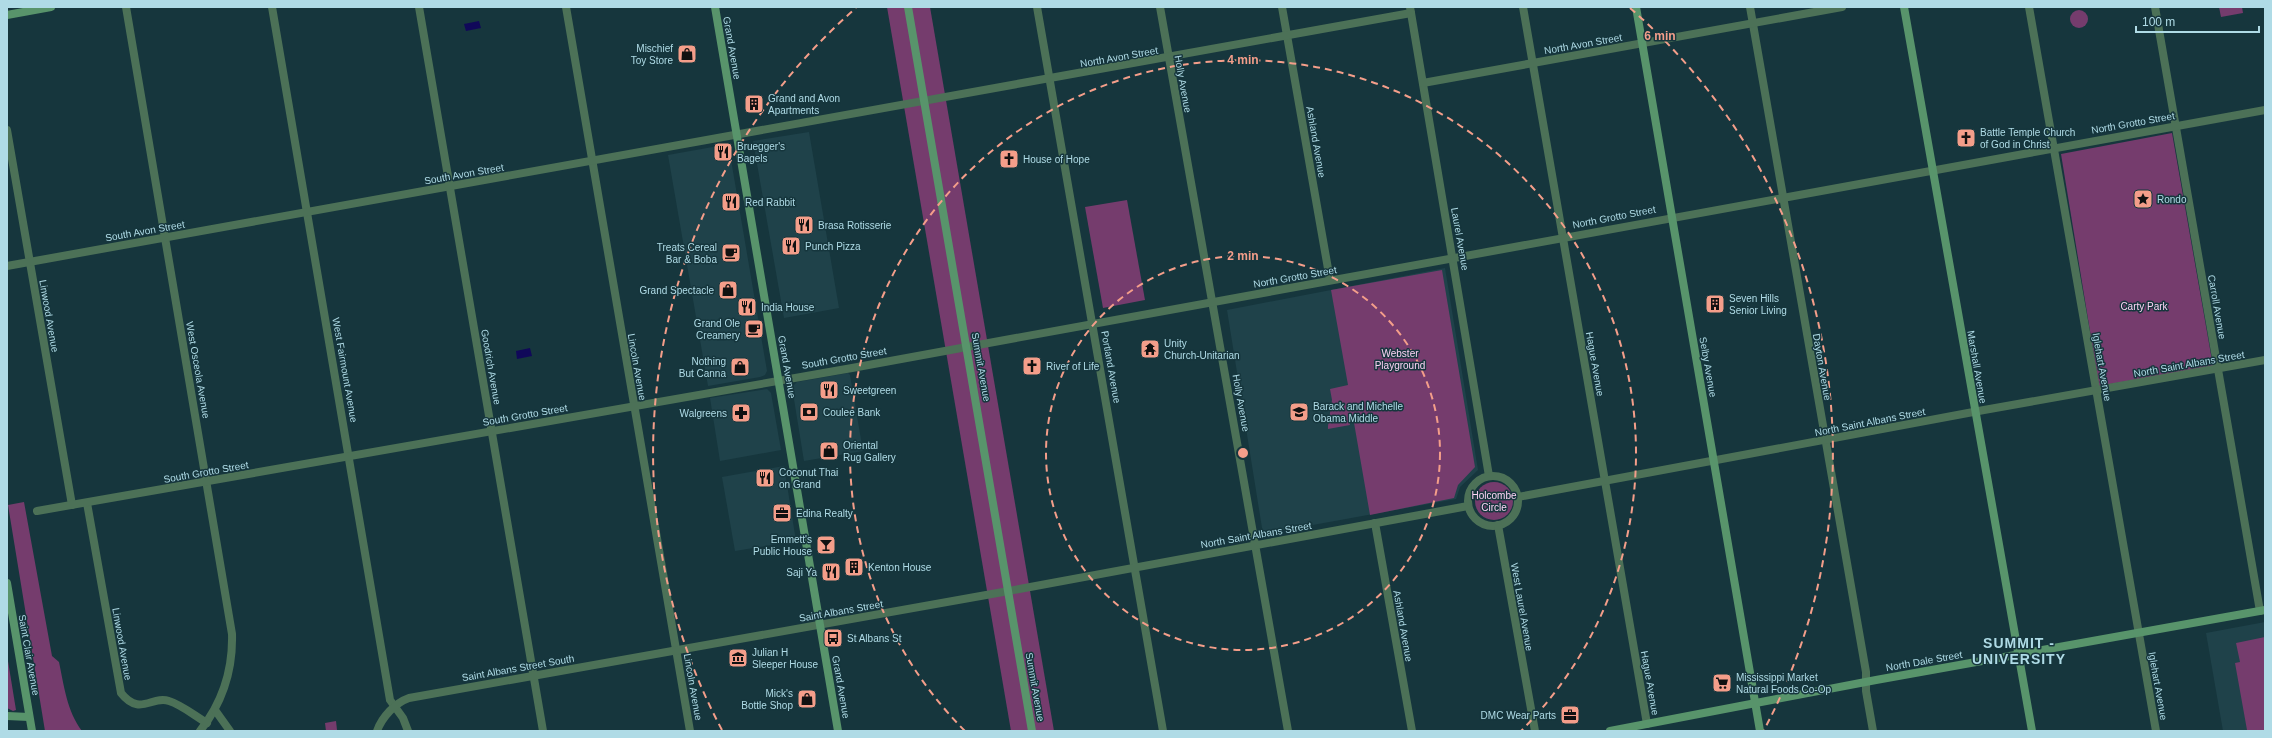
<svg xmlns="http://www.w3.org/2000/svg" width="2272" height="738" font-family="Helvetica,sans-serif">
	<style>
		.built { fill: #1f424a }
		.green { fill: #753c6d }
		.water { fill: #100859 }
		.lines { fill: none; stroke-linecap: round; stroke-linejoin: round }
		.street { stroke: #4c7157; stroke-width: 8 }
		.secondary { stroke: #58946b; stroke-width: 8 }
		.ring { fill: none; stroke: #f49e8a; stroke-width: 2; stroke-dasharray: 7 5 }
		.labels { text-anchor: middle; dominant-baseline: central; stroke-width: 3; stroke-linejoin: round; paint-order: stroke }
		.street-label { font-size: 10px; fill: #afdbe6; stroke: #16363d }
		.poi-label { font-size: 10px; fill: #afdbe6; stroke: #16363d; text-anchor: start }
		.park-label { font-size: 10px; fill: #fdd3f5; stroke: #16363d }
		.district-label { font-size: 14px; font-weight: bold; letter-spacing: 1px; fill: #afdbe6; stroke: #16363d }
		.centre { fill: #f49e8a; stroke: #16363d; stroke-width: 2 }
		.ring-label { font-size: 12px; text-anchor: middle; font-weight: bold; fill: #f49e8a; stroke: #16363d; stroke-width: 3; stroke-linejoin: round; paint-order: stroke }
	</style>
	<rect width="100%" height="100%" fill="#16363d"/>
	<g class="built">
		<path d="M809,132L839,308L784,318L753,141Z"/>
		<path d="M724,145L729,148L767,371L765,375L760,377L708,386L668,155Z"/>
		<path d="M1445,268L1478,470L1460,487L1456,499L1263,534L1227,310Z"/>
		<path d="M848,373L850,375L863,451L804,461L792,387L797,382Z"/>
		<path d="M767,389L771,393L781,450L720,461L710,398Z"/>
		<path d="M784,466L796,541L735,551L722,477Z"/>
		<path d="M2265,622V731H2223L2206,633Z"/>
	</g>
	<g class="green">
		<path d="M887,7H930L1054,731H1011Z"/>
		<path d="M2219,7H2242L2243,13L2221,17Z"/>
		<circle cx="2079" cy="19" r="9"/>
		<path d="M2172,133L2213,366L2099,386L2061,154Z"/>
		<path d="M1127,200L1145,300L1103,308L1085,207Z"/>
		<path d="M1442,270L1475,467L1458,485L1454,498L1370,515L1353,417L1349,418L1350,425L1328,429V426L1332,400L1330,389L1348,385L1331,290Z"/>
		<circle cx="1494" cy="501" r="19"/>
		<path d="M24,502L52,656L59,662C64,686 67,711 82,731H45L8,505Z"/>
		<path d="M2265,637V731L2247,730L2235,663L2240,662L2236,643Z"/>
		<path d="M7,655L16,710L13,711L7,708Z"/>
		<path d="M336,721L337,730L326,731L325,723Z"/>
	</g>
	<g class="water">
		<path d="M479,21L481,28L466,31L464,24Z"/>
		<path d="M530,348L532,356L517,359L516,351Z"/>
	</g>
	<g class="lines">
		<g class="street">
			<path d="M126,7L232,634C233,671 223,702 200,731"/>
			<path d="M272,7L390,700L403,718L408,731"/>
			<path d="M419,7L543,731"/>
			<path d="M566,7L690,731"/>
			<path d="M1037,7L1163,731"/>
			<path d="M1160,7L1288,731"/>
			<path d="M1282,7L1330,280"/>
			<path d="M1410,7L1489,476"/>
			<path d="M1523,7L1647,724"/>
			<path d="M1750,7L1866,672V691L1873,731"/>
			<path d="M2029,7L2156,731"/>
			<path d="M2155,7L2260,611"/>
			<path d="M1423,83L1842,7"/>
			<path d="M7,130L72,505"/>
			<path d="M7,266L1411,13"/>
			<circle cx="1493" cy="501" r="25"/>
			<path d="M1518,497L1984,410L2265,360"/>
			<path d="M87,503L121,693C140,717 152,695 169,701C182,705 195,716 207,723"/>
			<path d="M37,511L852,368L2265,110"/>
			<path d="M1375,523L1412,731"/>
			<path d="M1498,525L1535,731"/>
			<path d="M215,710L230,731"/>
			<path d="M377,731C382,717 395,703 409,698L1003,592L1468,506"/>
		</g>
		<g class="secondary">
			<path d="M715,7L838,731"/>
			<path d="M908,7L1032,731"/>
			<path d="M1636,7L1760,731"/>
			<path d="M1904,7L2032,731"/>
			<path d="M7,15L51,7"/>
			<path d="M7,583L32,731"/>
			<path d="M7,716L29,717"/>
			<path d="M1610,731L1876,680L2265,610"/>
		</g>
	</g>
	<g class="ring">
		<circle cx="1243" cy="453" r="197"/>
		<path d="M965 731A393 393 0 1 1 1521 731"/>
		<path d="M722 730A590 590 0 0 1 856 8M1630 8A590 590 0 0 1 1764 730"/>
	</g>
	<defs>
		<symbol id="shop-square" viewBox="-11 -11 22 22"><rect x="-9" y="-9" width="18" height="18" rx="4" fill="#f49e8a" stroke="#16363d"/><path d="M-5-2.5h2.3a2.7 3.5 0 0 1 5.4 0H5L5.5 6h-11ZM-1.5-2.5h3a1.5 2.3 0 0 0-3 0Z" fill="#111"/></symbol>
		<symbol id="building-square" viewBox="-11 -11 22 22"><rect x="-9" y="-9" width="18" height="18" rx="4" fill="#f49e8a" stroke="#16363d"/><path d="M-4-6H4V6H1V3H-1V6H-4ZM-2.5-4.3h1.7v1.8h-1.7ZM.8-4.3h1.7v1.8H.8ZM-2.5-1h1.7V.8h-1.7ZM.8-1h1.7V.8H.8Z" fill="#111"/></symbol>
		<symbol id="church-square" viewBox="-11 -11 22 22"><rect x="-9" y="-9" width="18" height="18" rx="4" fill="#f49e8a" stroke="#16363d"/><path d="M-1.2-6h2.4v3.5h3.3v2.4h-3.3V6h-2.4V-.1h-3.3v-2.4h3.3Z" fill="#111"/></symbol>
		<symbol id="restaurant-square" viewBox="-11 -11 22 22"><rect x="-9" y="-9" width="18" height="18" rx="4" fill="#f49e8a" stroke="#16363d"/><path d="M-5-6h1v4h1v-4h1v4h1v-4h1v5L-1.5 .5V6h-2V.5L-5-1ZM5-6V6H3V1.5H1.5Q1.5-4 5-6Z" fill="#111"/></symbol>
		<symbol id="sight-square" viewBox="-11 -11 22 22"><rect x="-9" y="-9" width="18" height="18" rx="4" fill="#f49e8a" stroke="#16363d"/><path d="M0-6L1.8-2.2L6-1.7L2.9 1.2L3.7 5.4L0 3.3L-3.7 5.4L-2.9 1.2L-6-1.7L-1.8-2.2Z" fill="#111"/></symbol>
		<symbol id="cafe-square" viewBox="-11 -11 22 22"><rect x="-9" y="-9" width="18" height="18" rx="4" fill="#f49e8a" stroke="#16363d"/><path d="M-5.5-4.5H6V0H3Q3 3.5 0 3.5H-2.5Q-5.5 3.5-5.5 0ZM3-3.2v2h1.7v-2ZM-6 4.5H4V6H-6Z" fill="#111"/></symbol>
		<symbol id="temple-square" viewBox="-11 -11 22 22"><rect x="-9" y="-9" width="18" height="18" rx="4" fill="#f49e8a" stroke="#16363d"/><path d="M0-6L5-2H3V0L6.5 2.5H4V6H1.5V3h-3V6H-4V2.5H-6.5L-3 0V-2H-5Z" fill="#111"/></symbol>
		<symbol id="bank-square" viewBox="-11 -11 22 22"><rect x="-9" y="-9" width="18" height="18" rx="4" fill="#f49e8a" stroke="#16363d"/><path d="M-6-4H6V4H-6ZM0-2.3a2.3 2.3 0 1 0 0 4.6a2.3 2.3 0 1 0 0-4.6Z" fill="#111"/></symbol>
		<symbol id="school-square" viewBox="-11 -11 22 22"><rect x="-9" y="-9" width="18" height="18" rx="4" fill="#f49e8a" stroke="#16363d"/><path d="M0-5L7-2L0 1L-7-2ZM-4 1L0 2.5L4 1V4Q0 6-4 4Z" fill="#111"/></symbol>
		<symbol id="pharmacy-square" viewBox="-11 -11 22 22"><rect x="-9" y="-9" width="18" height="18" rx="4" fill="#f49e8a" stroke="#16363d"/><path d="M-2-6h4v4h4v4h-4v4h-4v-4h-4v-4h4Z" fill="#111"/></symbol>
		<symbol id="office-square" viewBox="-11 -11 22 22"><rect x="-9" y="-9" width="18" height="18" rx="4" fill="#f49e8a" stroke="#16363d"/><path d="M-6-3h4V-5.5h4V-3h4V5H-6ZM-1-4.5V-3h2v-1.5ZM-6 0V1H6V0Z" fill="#111"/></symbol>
		<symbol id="bar-square" viewBox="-11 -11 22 22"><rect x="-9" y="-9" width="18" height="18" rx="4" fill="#f49e8a" stroke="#16363d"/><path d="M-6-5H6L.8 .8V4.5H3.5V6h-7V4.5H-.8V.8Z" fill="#111"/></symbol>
		<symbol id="bus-square" viewBox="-11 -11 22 22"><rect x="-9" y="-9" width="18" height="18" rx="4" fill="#f49e8a" stroke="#16363d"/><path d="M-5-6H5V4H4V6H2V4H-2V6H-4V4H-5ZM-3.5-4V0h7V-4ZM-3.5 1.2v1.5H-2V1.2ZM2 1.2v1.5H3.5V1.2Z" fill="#111"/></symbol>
		<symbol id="museum-square" viewBox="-11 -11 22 22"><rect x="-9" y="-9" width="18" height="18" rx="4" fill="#f49e8a" stroke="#16363d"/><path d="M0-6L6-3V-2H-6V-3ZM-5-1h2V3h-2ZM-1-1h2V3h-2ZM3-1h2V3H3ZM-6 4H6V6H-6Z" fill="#111"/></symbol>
		<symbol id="supermarket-square" viewBox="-11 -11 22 22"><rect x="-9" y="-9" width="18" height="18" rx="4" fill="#f49e8a" stroke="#16363d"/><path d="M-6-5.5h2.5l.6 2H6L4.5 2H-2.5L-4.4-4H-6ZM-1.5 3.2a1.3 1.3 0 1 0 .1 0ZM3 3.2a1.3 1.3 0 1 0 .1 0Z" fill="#111"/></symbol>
	</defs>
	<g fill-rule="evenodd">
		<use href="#shop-square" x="676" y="43" width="22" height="22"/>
		<use href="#building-square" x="743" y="93" width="22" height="22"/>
		<use href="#church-square" x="1955" y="127" width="22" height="22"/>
		<use href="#restaurant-square" x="712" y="141" width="22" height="22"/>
		<use href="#church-square" x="998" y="148" width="22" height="22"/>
		<use href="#sight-square" x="2132" y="188" width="22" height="22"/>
		<use href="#restaurant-square" x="720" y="191" width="22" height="22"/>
		<use href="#restaurant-square" x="793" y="214" width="22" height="22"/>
		<use href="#restaurant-square" x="780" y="235" width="22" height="22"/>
		<use href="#cafe-square" x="720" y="242" width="22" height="22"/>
		<use href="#shop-square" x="717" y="279" width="22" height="22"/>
		<use href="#building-square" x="1704" y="293" width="22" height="22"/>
		<use href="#restaurant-square" x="736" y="296" width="22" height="22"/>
		<use href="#cafe-square" x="743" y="318" width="22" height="22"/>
		<use href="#temple-square" x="1139" y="338" width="22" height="22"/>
		<use href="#church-square" x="1021" y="355" width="22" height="22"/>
		<use href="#shop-square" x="729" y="356" width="22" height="22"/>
		<use href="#restaurant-square" x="818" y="379" width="22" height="22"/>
		<use href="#bank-square" x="798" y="401" width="22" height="22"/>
		<use href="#school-square" x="1288" y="401" width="22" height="22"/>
		<use href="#pharmacy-square" x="730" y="402" width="22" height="22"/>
		<use href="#shop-square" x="818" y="440" width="22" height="22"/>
		<use href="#restaurant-square" x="754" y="467" width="22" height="22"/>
		<use href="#office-square" x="771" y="502" width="22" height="22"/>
		<use href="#bar-square" x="815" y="534" width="22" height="22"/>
		<use href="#building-square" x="843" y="556" width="22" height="22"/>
		<use href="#restaurant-square" x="820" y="561" width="22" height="22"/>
		<use href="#bus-square" x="822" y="627" width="22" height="22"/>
		<use href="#museum-square" x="727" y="647" width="22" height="22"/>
		<use href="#supermarket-square" x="1711" y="672" width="22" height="22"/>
		<use href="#shop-square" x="796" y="688" width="22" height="22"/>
		<use href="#office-square" x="1559" y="704" width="22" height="22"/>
	</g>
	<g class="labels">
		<g class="street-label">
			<text transform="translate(1583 44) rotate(-10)">North Avon Street</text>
			<text transform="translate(732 48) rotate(80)">Grand Avenue</text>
			<text transform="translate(1119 57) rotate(-10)">North Avon Street</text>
			<text transform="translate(1183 84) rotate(80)">Holly Avenue</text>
			<text transform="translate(2133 123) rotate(-10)">North Grotto Street</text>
			<text transform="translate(1316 142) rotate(80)">Ashland Avenue</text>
			<text transform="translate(464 174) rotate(-10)">South Avon Street</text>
			<text transform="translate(1614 217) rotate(-11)">North Grotto Street</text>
			<text transform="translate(145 231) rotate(-10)">South Avon Street</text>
			<text transform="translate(1460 239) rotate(80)">Laurel Avenue</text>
			<text transform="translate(1295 277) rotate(-10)">North Grotto Street</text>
			<text transform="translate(2217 307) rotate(80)">Carroll Avenue</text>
			<text transform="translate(49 316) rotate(80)">Linwood Avenue</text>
			<text transform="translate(844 358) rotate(-10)">South Grotto Street</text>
			<text transform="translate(1595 364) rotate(80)">Hague Avenue</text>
			<text transform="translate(2189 364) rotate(-10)">North Saint Albans Street</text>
			<text transform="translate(491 367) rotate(80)">Goodrich Avenue</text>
			<text transform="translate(637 367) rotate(80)">Lincoln Avenue</text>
			<text transform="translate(787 367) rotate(80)">Grand Avenue</text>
			<text transform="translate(981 367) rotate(80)">Summit Avenue</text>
			<text transform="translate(1111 367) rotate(80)">Portland Avenue</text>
			<text transform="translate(1708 367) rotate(80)">Selby Avenue</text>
			<text transform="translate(1822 367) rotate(80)">Dayton Avenue</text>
			<text transform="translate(1977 367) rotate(80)">Marshall Avenue</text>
			<text transform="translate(2102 367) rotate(80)">Iglehart Avenue</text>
			<text transform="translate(198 370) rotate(80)">West Osceola Avenue</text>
			<text transform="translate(345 370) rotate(80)">West Fairmount Avenue</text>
			<text transform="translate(1241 403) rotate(80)">Holly Avenue</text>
			<text transform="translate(525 415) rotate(-10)">South Grotto Street</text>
			<text transform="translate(1870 422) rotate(-11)">North Saint Albans Street</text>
			<text transform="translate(206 472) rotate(-10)">South Grotto Street</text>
			<text transform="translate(1256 535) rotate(-10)">North Saint Albans Street</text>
			<text transform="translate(1522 607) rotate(80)">West Laurel Avenue</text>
			<text transform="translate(841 611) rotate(-10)">Saint Albans Street</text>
			<text transform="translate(1403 626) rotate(80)">Ashland Avenue</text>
			<text transform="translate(122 644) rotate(80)">Linwood Avenue</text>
			<text transform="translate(29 655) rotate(80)">Saint Clair Avenue</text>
			<text transform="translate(1924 661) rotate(-10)">North Dale Street</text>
			<text transform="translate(518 668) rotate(-10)">Saint Albans Street South</text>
			<text transform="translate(1650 683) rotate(80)">Hague Avenue</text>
			<text transform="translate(2158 686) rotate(80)">Iglehart Avenue</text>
			<text transform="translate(693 687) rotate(80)">Lincoln Avenue</text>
			<text transform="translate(841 687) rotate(80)">Grand Avenue</text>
			<text transform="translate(1035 687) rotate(80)">Summit Avenue</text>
		</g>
		<g class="poi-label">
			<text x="673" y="48" text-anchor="end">Mischief<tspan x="673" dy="12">Toy Store</tspan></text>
			<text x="768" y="98">Grand and Avon<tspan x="768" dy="12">Apartments</tspan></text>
			<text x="1980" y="132">Battle Temple Church<tspan x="1980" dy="12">of God in Christ</tspan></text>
			<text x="737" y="146">Bruegger's<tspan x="737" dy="12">Bagels</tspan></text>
			<text x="1023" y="159">House of Hope</text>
			<text x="2157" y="199">Rondo</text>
			<text x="745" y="202">Red Rabbit</text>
			<text x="818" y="225">Brasa Rotisserie</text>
			<text x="805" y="246">Punch Pizza</text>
			<text x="717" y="247" text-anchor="end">Treats Cereal<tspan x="717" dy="12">Bar &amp; Boba</tspan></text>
			<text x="714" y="290" text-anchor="end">Grand Spectacle</text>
			<text x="1729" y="298">Seven Hills<tspan x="1729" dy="12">Senior Living</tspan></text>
			<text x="761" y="307">India House</text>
			<text x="740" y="323" text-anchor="end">Grand Ole<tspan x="740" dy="12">Creamery</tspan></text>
			<text x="1164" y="343">Unity<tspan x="1164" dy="12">Church-Unitarian</tspan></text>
			<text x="726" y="361" text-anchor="end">Nothing<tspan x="726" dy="12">But Canna</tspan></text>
			<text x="1046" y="366">River of Life</text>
			<text x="843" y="390">Sweetgreen</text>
			<text x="1313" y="406">Barack and Michelle<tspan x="1313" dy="12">Obama Middle</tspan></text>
			<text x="823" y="412">Coulee Bank</text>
			<text x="727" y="413" text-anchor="end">Walgreens</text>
			<text x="843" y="445">Oriental<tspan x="843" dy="12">Rug Gallery</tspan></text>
			<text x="779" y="472">Coconut Thai<tspan x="779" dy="12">on Grand</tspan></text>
			<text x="796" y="513">Edina Realty</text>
			<text x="812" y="539" text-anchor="end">Emmett's<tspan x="812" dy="12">Public House</tspan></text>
			<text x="868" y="567">Kenton House</text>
			<text x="817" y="572" text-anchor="end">Saji Ya</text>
			<text x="847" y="638">St Albans St</text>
			<text x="752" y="652">Julian H<tspan x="752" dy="12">Sleeper House</tspan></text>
			<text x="1736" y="677">Mississippi Market<tspan x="1736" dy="12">Natural Foods Co-Op</tspan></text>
			<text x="793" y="693" text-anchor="end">Mick's<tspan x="793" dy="12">Bottle Shop</tspan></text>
			<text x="1556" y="715" text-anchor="end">DMC Wear Parts</text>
		</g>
		<g class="park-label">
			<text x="2144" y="306">Carty Park</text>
			<text x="1400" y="353">Webster<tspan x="1400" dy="12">Playground</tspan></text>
			<text x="1494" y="495">Holcombe<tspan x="1494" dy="12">Circle</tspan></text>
		</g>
		<g class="district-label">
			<text x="2019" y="643">SUMMIT -<tspan x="2019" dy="16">UNIVERSITY</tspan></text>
		</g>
	</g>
	<circle cx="1243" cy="453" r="6" class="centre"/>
	<g class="ring-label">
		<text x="1660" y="40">6 min</text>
		<text x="1243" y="64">4 min</text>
		<text x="1243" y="260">2 min</text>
	</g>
	<rect width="2272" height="738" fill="none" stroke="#afdbe6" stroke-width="16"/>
	<path d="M2136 26v6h123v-6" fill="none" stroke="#afdbe6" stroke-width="2"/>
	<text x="2142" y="26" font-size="12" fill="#afdbe6" stroke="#16363d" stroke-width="3" paint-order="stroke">100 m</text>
</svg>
